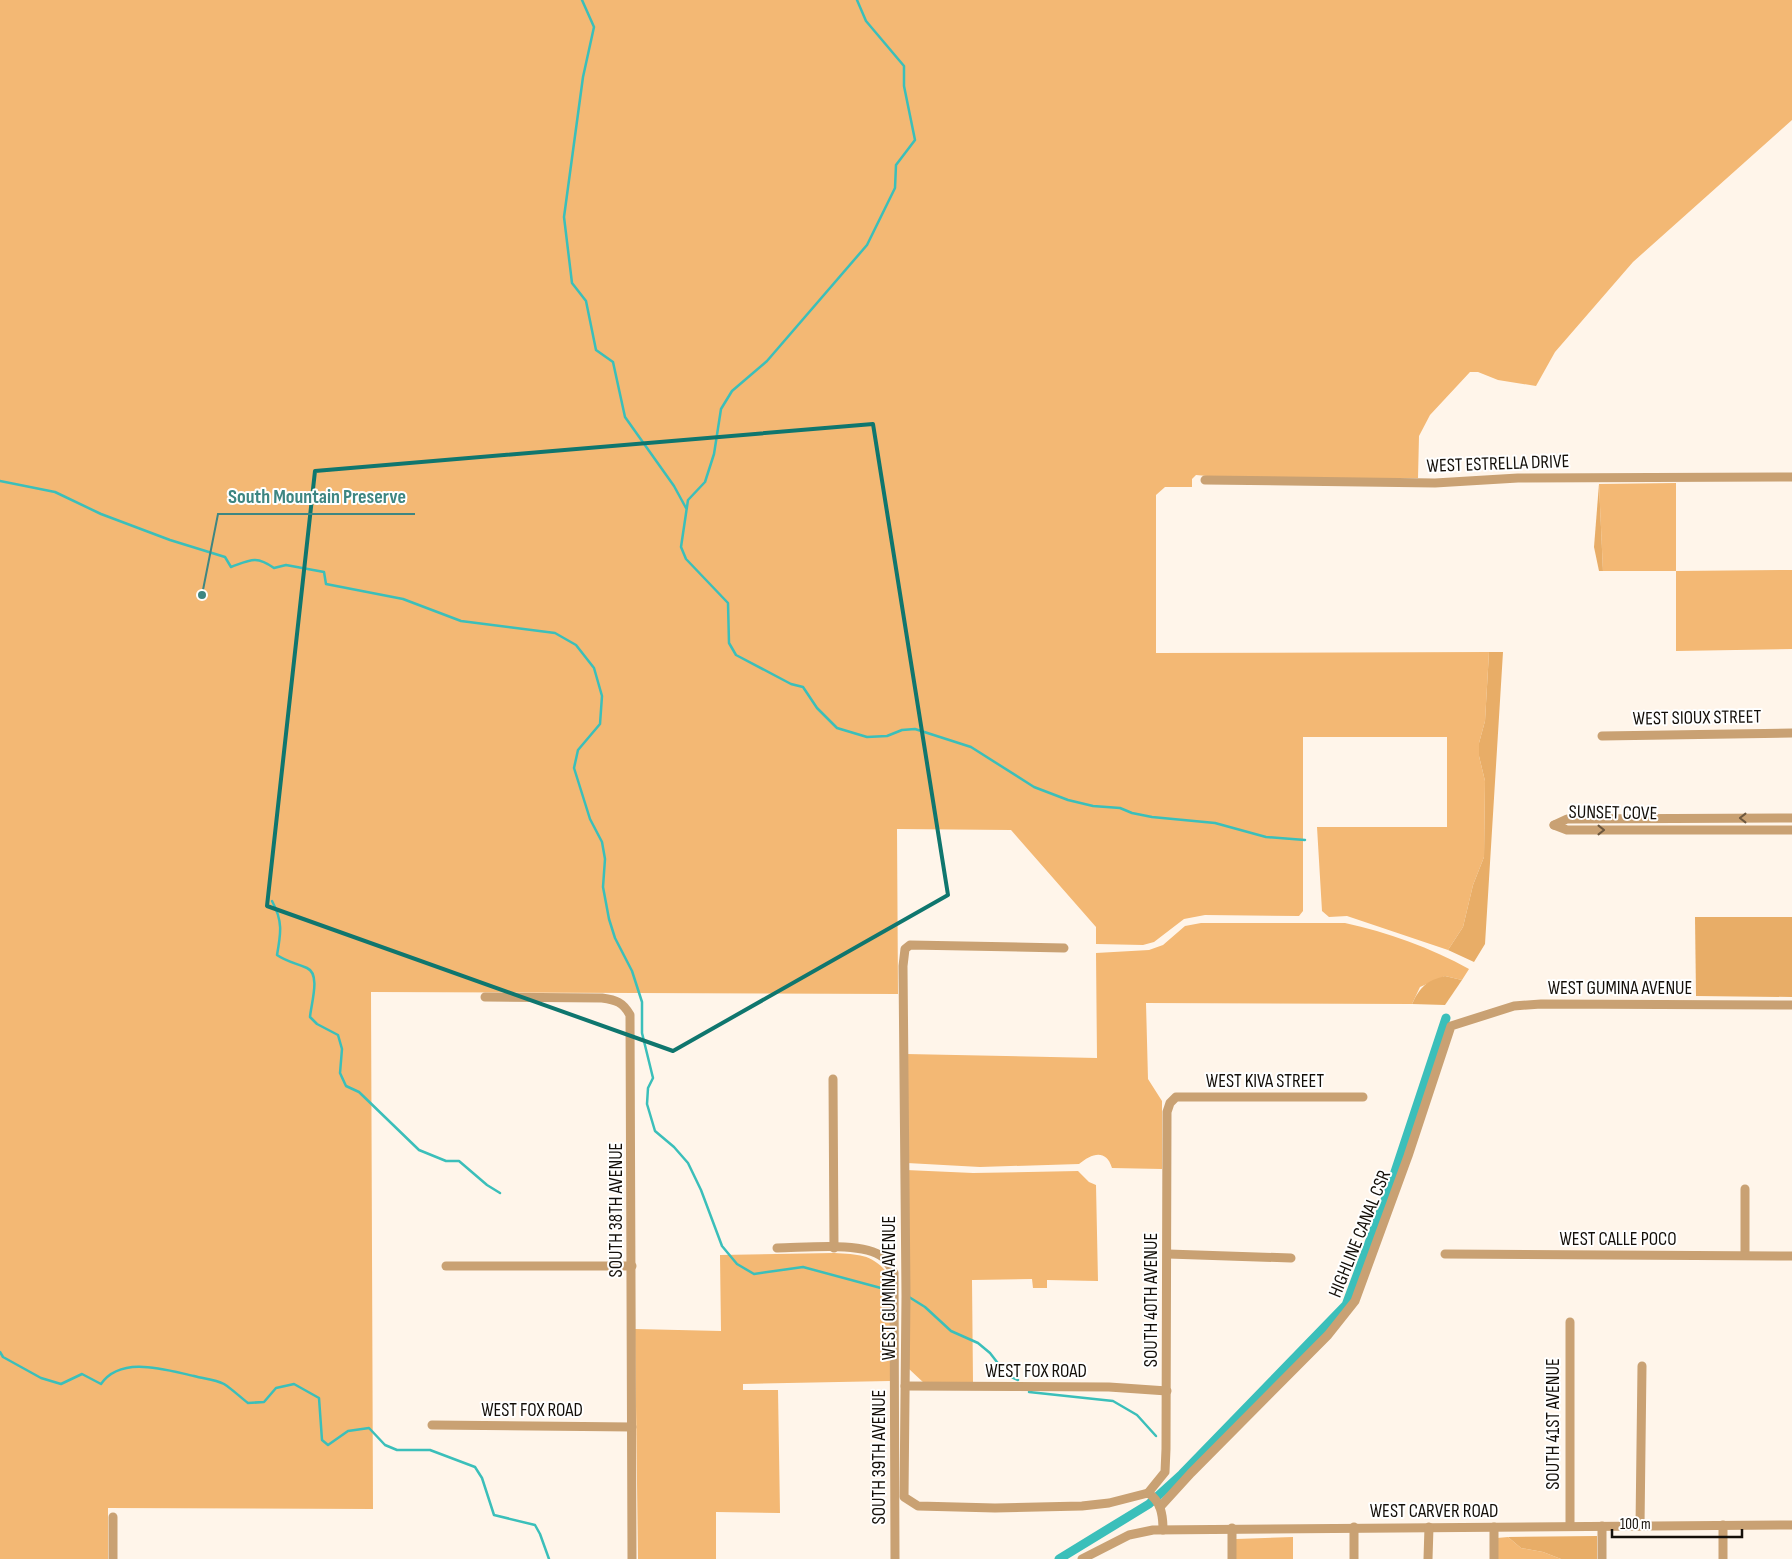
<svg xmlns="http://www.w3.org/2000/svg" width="1792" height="1559" font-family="'Sofia Sans Condensed',sans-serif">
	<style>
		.green { fill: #f3b874 }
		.forest { fill: #e8ad67 }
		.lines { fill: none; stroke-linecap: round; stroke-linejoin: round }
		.stream { stroke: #3bbfba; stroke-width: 2.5 }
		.canal { stroke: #3bbfba; stroke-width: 9 }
		.minor { stroke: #c9a173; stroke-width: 9 }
		.oneway { stroke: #6e583e }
		.marked { fill: none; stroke: #0f766e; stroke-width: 4; stroke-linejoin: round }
		.labels { text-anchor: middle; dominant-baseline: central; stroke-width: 4; stroke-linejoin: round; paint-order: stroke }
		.street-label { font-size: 19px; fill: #140f09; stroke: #fff }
		.leader { fill: none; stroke: #3e8682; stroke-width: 2 }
		.callout-dot { fill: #3e8682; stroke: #fff; stroke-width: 2 }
		.callout-label { font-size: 20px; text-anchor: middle; font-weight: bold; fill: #3e8682; stroke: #fff; stroke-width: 4; stroke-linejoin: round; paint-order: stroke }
	</style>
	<rect width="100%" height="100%" fill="#fff5ea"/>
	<g class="green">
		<path d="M0,0H1792V120L1633,262L1555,352L1536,386L1498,380L1478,372H1470L1430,415L1419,436L1418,478H1229L1196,475L1192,479V487H1165L1156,495V653L1489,652L1485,721L1479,743V756L1485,781L1484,857L1473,885L1463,927L1448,950L1347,916L1329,917L1322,911L1317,827H1447V737H1303V911L1299,916L1205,915L1184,919L1154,942L1143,945L1096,944V927L1011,830L897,829L898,994L371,992L373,1509L108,1508V1559H0Z"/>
		<path d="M1676,483V571L1792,570V649L1676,651V571H1603L1599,484Z"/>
		<path d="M1201,923H1345C1387,932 1431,948 1469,969L1462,980L1445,976L1420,987L1412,1004L1146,1003L1148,1079L1162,1101V1169L1112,1168C1106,1148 1091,1154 1079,1164L980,1167L907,1163L906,1054L1097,1058L1096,953L1149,950L1163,945L1185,926Z"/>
		<path d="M906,1170L973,1173L1078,1171L1089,1182L1096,1185L1098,1281L1047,1280V1288H1033L1032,1279L972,1280L973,1383H924L909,1369Z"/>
		<path d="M834,1253C860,1255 872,1253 890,1276V1381L743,1384V1390H778L780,1513L716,1512V1559H638L635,1329L721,1331L720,1255Z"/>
		<path d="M1293,1537V1559H1235L1236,1539Z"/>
		<path d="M1508,1537L1521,1548L1543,1552L1561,1559H1497V1538Z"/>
	</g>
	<g class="forest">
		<path d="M1599,484L1603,571H1599L1594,547Z"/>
		<path d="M1489,652H1503L1485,944L1474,962L1448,950L1463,927L1473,885L1484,857L1485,781L1479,756V743L1485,721Z"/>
		<path d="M1695,917H1792V997L1696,996Z"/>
		<path d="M1445,976L1462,980L1445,1005L1412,1004C1420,987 1426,981 1445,976Z"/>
		<path d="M1597,1536V1559H1561L1543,1552L1521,1548L1508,1537Z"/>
	</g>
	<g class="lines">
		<g class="stream">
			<path d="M582,0L594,27L583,77L564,217L572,283L586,301L596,350L613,362L625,417L674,486L686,508"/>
			<path d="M857,0L866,21L904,66V86L915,140L896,165L895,188L867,245L767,361L732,391L721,409L714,454L705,482L688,500L681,547L686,559L728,603L729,643L736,655L791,684L803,687L817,708L837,728L867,737L887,736L902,730L915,729L971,747L1034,787L1068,800L1093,806L1120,808L1132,813L1152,817L1215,823L1266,837L1305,840"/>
			<path d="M0,481L55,492L101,514L170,540L225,557L231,567C250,560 256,555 274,568L286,565L324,572L326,584L403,599L461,621L555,633L576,645L594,668L602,696L600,724L578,750L574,768L590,819L602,842L605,859L603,887L609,919L615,938L632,971L642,1002V1033L653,1078L648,1088L647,1104L655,1131L674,1147L688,1163L701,1190L722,1246L737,1264L754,1274L803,1267L892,1291"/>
			<path d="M272,901C283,921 281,933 277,955C287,962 296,963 307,968C321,974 311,1004 310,1017L317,1024L338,1035L342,1049L340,1073L346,1086L359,1092L419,1150L446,1161H459L487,1185L500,1193"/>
			<path d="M909,1297L925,1307L951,1331L978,1343L990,1353L1007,1375L1018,1380"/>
			<path d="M0,1352L3,1357L41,1378L61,1384L82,1374L101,1384C121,1355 166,1370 194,1376C204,1379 214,1379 224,1384C232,1389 240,1397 248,1403L264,1402L276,1388L294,1384L319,1398L322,1440L328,1445L348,1431L369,1428L385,1445L397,1450H430L475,1467L482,1478L494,1515L535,1525L540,1534L549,1559"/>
			<path d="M1029,1392L1113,1401L1137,1415L1156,1436"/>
		</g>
		<path class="canal" d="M1059,1559L1149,1504L1182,1474L1346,1305L1392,1181L1446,1018"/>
		<g class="minor">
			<path d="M1205,480L1435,483L1518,478L1792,477"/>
			<path d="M1602,736L1792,733"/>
			<path d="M1554,825L1567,819L1792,818"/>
			<path d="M1554,825L1567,830H1792"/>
			<path d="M1064,948L910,945L905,949L903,966L906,1296L904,1497L918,1506L995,1508L1082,1506L1109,1503L1148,1493C1161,1501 1163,1515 1163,1530"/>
			<path d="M485,997L602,998C616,1000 623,1002 630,1015L632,1559"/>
			<path d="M833,1079L834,1248"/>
			<path d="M1745,1189V1255"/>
			<path d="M777,1248C804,1248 861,1241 883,1257C887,1261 891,1268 894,1273L895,1559"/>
			<path d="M1168,1254L1291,1258"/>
			<path d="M1445,1254L1792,1256"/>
			<path d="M446,1266H632"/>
			<path d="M905,1386L1109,1387L1167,1391"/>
			<path d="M432,1425L632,1427"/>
			<path d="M1148,1493L1165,1472L1166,1449L1167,1112L1170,1103L1176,1097H1363"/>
			<path d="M1160,1507L1191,1473L1328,1335L1355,1301L1408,1156L1451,1026L1514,1006L1541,1004L1792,1005"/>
			<path d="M113,1517V1559"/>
			<path d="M1723,1525V1559"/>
			<path d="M1570,1526V1322"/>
			<path d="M1640,1526L1642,1366"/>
			<path d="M1082,1559L1129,1535L1153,1530L1792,1525"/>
			<path d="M1232,1559V1528"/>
			<path d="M1354,1559V1527"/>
			<path d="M1428,1559L1429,1527"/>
			<path d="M1494,1559V1527"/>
			<path d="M1602,1559V1526"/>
		</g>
	</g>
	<defs><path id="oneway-chevron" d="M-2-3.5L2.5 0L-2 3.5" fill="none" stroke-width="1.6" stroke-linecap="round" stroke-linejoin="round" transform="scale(1.25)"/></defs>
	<g class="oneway">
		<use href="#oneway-chevron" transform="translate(1743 818) rotate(180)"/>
		<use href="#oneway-chevron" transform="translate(1601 830)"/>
	</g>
	<path class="marked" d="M873,424L948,895L673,1051L267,906L315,471Z"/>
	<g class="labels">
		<g class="street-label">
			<text transform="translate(1498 464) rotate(-2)">WEST ESTRELLA DRIVE</text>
			<text transform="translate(1697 718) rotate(-1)">WEST SIOUX STREET</text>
			<text transform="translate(1613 813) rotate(1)">SUNSET COVE</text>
			<text x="1620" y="988">WEST GUMINA AVENUE</text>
			<text x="1265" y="1081">WEST KIVA STREET</text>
			<text transform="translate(616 1210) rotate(-90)">SOUTH 38TH AVENUE</text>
			<text transform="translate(1360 1234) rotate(-68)">HIGHLINE CANAL CSR</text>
			<text x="1618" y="1239">WEST CALLE POCO</text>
			<text transform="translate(889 1288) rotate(-90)">WEST GUMINA AVENUE</text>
			<text transform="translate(1151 1300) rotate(-90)">SOUTH 40TH AVENUE</text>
			<text x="1036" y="1371">WEST FOX ROAD</text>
			<text x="532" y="1410">WEST FOX ROAD</text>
			<text transform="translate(1553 1424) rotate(-90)">SOUTH 41ST AVENUE</text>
			<text transform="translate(879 1457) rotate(-90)">SOUTH 39TH AVENUE</text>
			<text x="1434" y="1511">WEST CARVER ROAD</text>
		</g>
	</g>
	<path class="leader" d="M202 595L218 514H415"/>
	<circle class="callout-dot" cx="202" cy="595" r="5"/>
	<g class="callout-label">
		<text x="317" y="503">South Mountain Preserve</text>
	</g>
	<path d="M1612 1529v8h130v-8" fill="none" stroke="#140f09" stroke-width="2.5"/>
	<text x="1620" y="1529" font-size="15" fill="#140f09" stroke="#ffffff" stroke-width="4" paint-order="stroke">100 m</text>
</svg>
